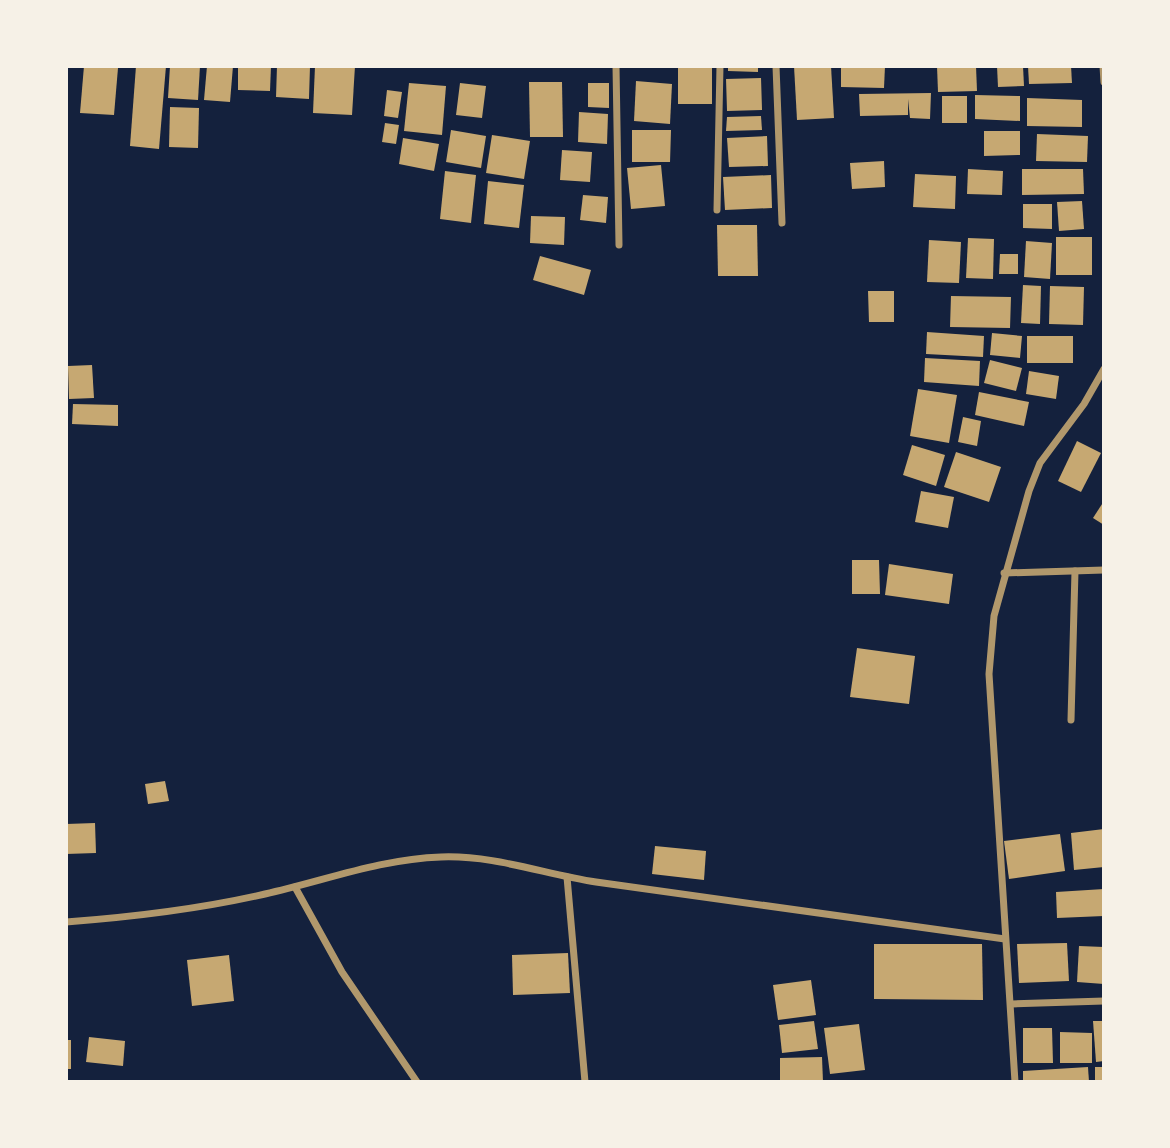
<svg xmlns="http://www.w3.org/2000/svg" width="1170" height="1148" font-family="'Exo 2',sans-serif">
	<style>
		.building { fill: #c6a872 }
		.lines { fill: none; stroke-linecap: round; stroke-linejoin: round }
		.minor { stroke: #b1986c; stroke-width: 7 }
	</style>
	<rect width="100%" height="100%" fill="#14213d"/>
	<g class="building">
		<path d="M84,66L118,68L114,115L80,113Z"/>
		<path d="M136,66H166L159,149L130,146Z"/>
		<path d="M170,66H200L198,100L168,98Z"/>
		<path d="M207,66H233L230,102L204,100Z"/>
		<path d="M238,66H271L270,91L238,90Z"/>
		<path d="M277,66H310L309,99L276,97Z"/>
		<path d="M315,66H355L352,115L313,113Z"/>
		<path d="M728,66H758V72L728,71Z"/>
		<path d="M794,66H831L834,118L797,120Z"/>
		<path d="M841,66H885L884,88L841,87Z"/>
		<path d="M937,66H976L977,91L938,92Z"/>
		<path d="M997,66H1023L1024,86L998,87Z"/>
		<path d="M1028,66H1071L1072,83L1029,84Z"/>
		<rect x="678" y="67" width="34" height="37"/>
		<path d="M761,78L762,110L727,111L726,79Z"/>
		<path d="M636,81L672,84L670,124L634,121Z"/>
		<path d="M529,82H562L563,137H530Z"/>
		<path d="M409,83L446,86L442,135L404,131Z"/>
		<path d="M460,83L486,86L482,118L456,115Z"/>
		<path d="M588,83H609V108L588,107Z"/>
		<path d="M387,90L402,92L398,118L384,116Z"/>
		<path d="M931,93L930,119L910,118L908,99V115L860,116L859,94Z"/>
		<path d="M975,95L1020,96V121L975,119Z"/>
		<rect x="942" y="96" width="25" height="27"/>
		<path d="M1027,98L1082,100V127L1027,126Z"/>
		<path d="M170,107L199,108L198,148L169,147Z"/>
		<path d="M579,112L608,114L607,144L578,142Z"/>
		<path d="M761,116L762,130L726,131L727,117Z"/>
		<path d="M385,123L399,125L396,144L382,142Z"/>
		<path d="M451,130L486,136L481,168L446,162Z"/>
		<path d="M632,130H671L670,162H632Z"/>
		<path d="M984,131H1020V155L984,156Z"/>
		<path d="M1037,134L1088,136L1087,162L1036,161Z"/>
		<path d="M492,135L530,141L524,179L486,173Z"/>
		<path d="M767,136L768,166L729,167L727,138Z"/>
		<path d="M403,138L439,144L434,171L399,164Z"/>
		<path d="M562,150L592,152L590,182L560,180Z"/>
		<path d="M884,161L885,187L852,189L850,163Z"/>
		<path d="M661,165L665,206L631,209L627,168Z"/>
		<path d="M968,169L1003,171L1002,195L967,194Z"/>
		<path d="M1022,169H1083L1084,194L1022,195Z"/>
		<path d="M445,171L476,175L471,223L440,219Z"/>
		<path d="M915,174L956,176L955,209L913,207Z"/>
		<path d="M771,175L772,208L725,210L723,177Z"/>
		<path d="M488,181L524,185L519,228L484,224Z"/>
		<path d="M583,195L608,197L606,223L580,220Z"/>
		<path d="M1082,201L1084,229L1059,231L1057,202Z"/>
		<path d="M1023,204H1052V229L1023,228Z"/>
		<path d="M531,216L565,217L564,245L530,243Z"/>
		<path d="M717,225H757L758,276H718Z"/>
		<rect x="1056" y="237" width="36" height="38"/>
		<path d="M968,238L994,239L993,279L966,278Z"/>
		<path d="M929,240L961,242L959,283L927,282Z"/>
		<path d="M1026,241L1052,243L1050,279L1024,277Z"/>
		<path d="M1000,254H1018V274H999Z"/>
		<path d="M540,256L591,270L584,295L533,280Z"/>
		<path d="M1023,285L1041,286L1040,324L1021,323Z"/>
		<path d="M1050,286L1084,287L1083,325L1049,324Z"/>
		<path d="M868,291H894V322H869Z"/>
		<path d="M951,296L1011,297L1010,328L950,327Z"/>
		<path d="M927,332L984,336L983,357L926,354Z"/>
		<path d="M992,333L1022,336L1020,358L990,355Z"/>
		<rect x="1027" y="336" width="46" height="27"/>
		<path d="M925,358L980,361L979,386L924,382Z"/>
		<path d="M990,360L1022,368L1016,391L984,383Z"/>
		<path d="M92,365L94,398L69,399L68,366Z"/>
		<path d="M1029,371L1059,376L1056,399L1026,394Z"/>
		<path d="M918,389L957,395L949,443L910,436Z"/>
		<path d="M979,392L1029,402L1024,426L975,415Z"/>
		<path d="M73,404L118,405V426L72,424Z"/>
		<path d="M963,417L981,421L977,446L958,442Z"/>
		<path d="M1077,441L1101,453L1081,492L1058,481Z"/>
		<path d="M912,445L945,455L936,486L903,475Z"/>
		<path d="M956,452L1001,467L989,502L944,487Z"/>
		<path d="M921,491L954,497L948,528L915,522Z"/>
		<path d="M1104,501V525L1093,518Z"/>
		<path d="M852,560H879L880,594H852Z"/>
		<path d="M889,564L953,574L949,604L885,595Z"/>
		<path d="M857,648L915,656L909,704L850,697Z"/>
		<path d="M165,781L169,801L148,804L145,784Z"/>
		<path d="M95,823L96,853L66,854V824Z"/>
		<path d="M1104,829V867L1074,870L1071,833Z"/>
		<path d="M1060,834L1065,871L1009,879L1004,841Z"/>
		<path d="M655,846L706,851L704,880L652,874Z"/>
		<path d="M1104,889V916L1057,918L1056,892Z"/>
		<path d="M1067,943L1069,981L1019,983L1017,944Z"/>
		<path d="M874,944H982L983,1000L874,999Z"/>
		<path d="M1079,946L1104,947V984L1077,982Z"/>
		<path d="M568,953L570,993L513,995L512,955Z"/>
		<path d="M229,955L234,1001L192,1006L187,960Z"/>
		<path d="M811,980L816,1015L778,1020L773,985Z"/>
		<path d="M814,1021L818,1049L782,1053L779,1025Z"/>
		<path d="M1093,1021H1104V1061L1096,1062Z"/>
		<path d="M859,1024L865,1070L830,1074L824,1028Z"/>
		<path d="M1023,1028H1052L1053,1063H1023Z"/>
		<path d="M1060,1032L1092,1033V1063H1060Z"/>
		<path d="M89,1037L125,1041L123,1066L86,1062Z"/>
		<rect x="66" y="1040" width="5" height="29"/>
		<path d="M822,1057L823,1082H780V1058Z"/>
		<path d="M1088,1067L1089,1082H1023V1071Z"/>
		<rect x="1095" y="1067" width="9" height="15"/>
	</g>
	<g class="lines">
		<g class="minor">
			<path d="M616,66L619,245"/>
			<path d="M776,66L782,223"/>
			<path d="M1103,66L1104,82"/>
			<path d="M717,210L720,66"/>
			<path d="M1004,573L1104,570"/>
			<path d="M1071,720L1075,571"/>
			<path d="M567,877L585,1082"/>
			<path d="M295,887L342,972L417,1082"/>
			<path d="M66,922C133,917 200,909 265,894C324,881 380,859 441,857C494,855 544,874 596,882C733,901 869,920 1005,939"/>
			<path d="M1012,1004L1104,1001"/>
			<path d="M1015,1082L989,674L994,616L1029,491L1040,463L1084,404L1104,369"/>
		</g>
	</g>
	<rect width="1170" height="1148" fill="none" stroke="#f6f1e7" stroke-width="136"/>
</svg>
